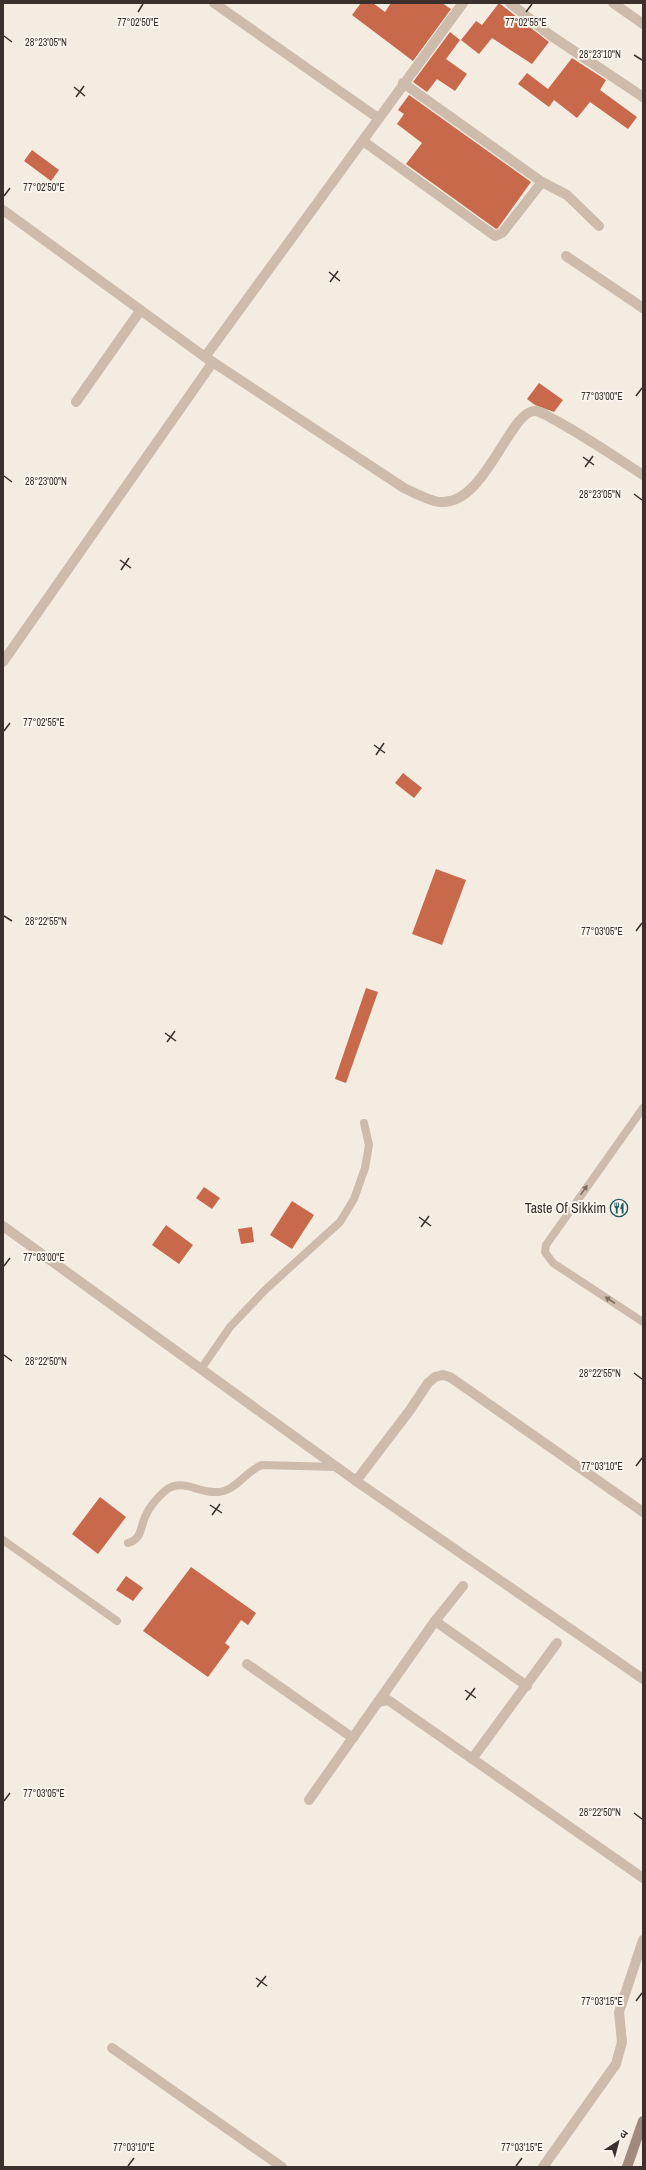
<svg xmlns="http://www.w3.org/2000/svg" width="646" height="2170" font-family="'Archivo Narrow','Noto Sans Devanagari',sans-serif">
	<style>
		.building { fill: #c8694b }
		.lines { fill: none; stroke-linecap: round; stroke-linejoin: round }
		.service { stroke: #cdbbac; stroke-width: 8 }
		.minor { stroke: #cdbbac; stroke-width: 10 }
		.secondary { stroke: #a18a7d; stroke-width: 10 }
		.oneway { fill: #7d6f65 }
		.ticks { fill: none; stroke: #3b302b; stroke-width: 1.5 }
		.labels { text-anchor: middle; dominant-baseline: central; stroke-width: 4; stroke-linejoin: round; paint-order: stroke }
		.poi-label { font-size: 14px; fill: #3b302b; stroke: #fbf5ee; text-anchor: end }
		.ticks-label { font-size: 10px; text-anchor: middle; fill: #3b302b; stroke: #fbf5ee; stroke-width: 4; stroke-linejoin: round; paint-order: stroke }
	</style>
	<rect width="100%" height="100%" fill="#f4ebe1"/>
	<g class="building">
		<path d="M361,3H373L385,12L391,3H442L451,9L413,61L352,15Z"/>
		<path d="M499,3L549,42L532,64L492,38L479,54L461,40L476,21L482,25Z"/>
		<path d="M450,32L460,40L446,59L467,74L455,91L437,79L427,92L413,82Z"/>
		<path d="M572,58L606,80L600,90L637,117L628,129L590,102L577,118L554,100L549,107L518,84L527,73L548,89Z"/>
		<path d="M409,95L531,182L498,228L496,229L406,164L422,143L397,124L404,114L398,110Z"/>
		<path d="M32,150L59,170L51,181L24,161Z"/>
		<path d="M539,383L563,400L554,412L535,405L527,399Z"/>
		<path d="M403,773L422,788L414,798L395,783Z"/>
		<path d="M436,869L466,880L442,945L412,934Z"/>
		<path d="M366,988L378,992L346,1083L335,1079Z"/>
		<path d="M204,1187L220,1198L212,1209L196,1198Z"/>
		<path d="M292,1201L314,1215L292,1249L270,1235Z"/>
		<path d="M166,1225L193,1245L179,1264L152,1245Z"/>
		<path d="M252,1227L254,1242L241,1244L238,1229Z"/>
		<path d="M100,1497L126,1517L98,1554L72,1534Z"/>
		<path d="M191,1567L256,1613L248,1625L241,1620L225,1643L230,1647L208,1677L143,1631Z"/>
		<path d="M126,1576L143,1588L133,1601L116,1590Z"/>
	</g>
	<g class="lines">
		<g class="service">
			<path d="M643,1108L546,1245L545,1252L553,1263L643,1322"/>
			<path d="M201,1369L230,1327L265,1290L340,1222L354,1199L365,1168L369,1145L364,1123"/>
			<path d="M3,1540L117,1621"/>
			<path d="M128,1543C142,1539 140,1528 145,1517C149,1507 158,1497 166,1490C183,1478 198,1493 216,1492C236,1492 245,1471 262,1465L337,1467"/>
		</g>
		<g class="minor">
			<path d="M214,3L378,118"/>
			<path d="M510,3L550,35L643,97"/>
			<path d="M613,3L643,24"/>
			<path d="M403,83L542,182L567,195L599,226"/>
			<path d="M363,141L495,236L502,233L542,182"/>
			<path d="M3,210L205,357L404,488C413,492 431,502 441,502C486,505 510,408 536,411C542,412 549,417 555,420C586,437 614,456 643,475"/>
			<path d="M566,256L643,308"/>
			<path d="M205,357L463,3"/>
			<path d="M76,402L140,311"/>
			<path d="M3,662L213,362"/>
			<path d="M3,1226L356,1481L643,1679"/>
			<path d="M356,1481L410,1410L428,1383L435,1377L443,1375L450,1377L643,1512"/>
			<path d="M435,1621L527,1686"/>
			<path d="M247,1664L353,1738"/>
			<path d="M378,1702L435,1621L463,1586"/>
			<path d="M472,1759L557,1643"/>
			<path d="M309,1800L378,1702L388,1700L643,1878"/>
			<path d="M112,2048L282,2167"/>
			<path d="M543,2167L616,2064L622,2042L619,2012L643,1940"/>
		</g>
		<path class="secondary" d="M627,2167L643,2121"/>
	</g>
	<defs><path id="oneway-solid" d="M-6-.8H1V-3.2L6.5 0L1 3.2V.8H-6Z"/></defs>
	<g class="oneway">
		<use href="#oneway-solid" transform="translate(584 1190) rotate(-55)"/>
		<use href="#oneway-solid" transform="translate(610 1300) rotate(-147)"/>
	</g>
	<path class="ticks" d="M138,12L143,4M526,12L532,4M4,36L12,42M634,55L642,60M74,87L85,96M76,97L84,86M4,196L10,188M329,272L340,281M330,282L338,271M636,396L642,388M583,457L594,465M585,467L593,456M4,476L12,482M634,494L642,500M120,560L131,568M121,570L129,558M4,731L10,723M374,745L385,753M376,755L384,743M4,916L12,921M636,931L642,923M165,1033L176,1041M167,1042L175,1031M419,1217L431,1226M421,1227L429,1216M4,1266L10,1258M4,1355L12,1361M634,1373L642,1379M636,1466L642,1458M210,1505L222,1513M212,1515L220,1504M465,1690L476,1698M466,1700L475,1688M4,1801L10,1793M634,1813L642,1819M256,1978L267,1986M257,1987L266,1976M636,2001L642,1993M128,2166L134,2158M516,2166L522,2158"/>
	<defs>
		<symbol id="restaurant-ring" viewBox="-11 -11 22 22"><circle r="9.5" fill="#fbf5ee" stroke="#1f5a5e" stroke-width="1.5"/><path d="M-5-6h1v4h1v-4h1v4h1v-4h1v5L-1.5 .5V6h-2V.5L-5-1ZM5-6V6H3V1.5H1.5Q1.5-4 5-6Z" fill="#1f5a5e"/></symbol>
	</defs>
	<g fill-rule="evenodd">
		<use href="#restaurant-ring" x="609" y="1198" width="20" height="20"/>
	</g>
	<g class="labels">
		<g class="poi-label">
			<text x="606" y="1208">Taste Of Sikkim</text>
		</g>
	</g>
	<g class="ticks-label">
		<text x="138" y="26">77°02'50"E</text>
		<text x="526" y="26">77°02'55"E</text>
		<text x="46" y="46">28°23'05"N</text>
		<text x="600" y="58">28°23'10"N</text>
		<text x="44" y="191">77°02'50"E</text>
		<text x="602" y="400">77°03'00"E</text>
		<text x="46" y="485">28°23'00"N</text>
		<text x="600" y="498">28°23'05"N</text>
		<text x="44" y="726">77°02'55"E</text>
		<text x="46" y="925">28°22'55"N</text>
		<text x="602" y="935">77°03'05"E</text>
		<text x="44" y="1261">77°03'00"E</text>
		<text x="46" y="1365">28°22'50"N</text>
		<text x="600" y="1377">28°22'55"N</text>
		<text x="602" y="1470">77°03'10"E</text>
		<text x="44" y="1797">77°03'05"E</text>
		<text x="600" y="1816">28°22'50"N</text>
		<text x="602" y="2005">77°03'15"E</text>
		<text x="134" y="2151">77°03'10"E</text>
		<text x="522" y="2151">77°03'15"E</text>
	</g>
	<rect width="646" height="2170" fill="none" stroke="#3b302b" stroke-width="8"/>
	<g transform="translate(618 2142) rotate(36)" stroke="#fbf5ee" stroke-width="3" paint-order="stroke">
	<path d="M0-3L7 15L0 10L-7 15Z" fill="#3b302b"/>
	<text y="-6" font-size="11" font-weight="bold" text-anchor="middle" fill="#3b302b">उ</text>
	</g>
</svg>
